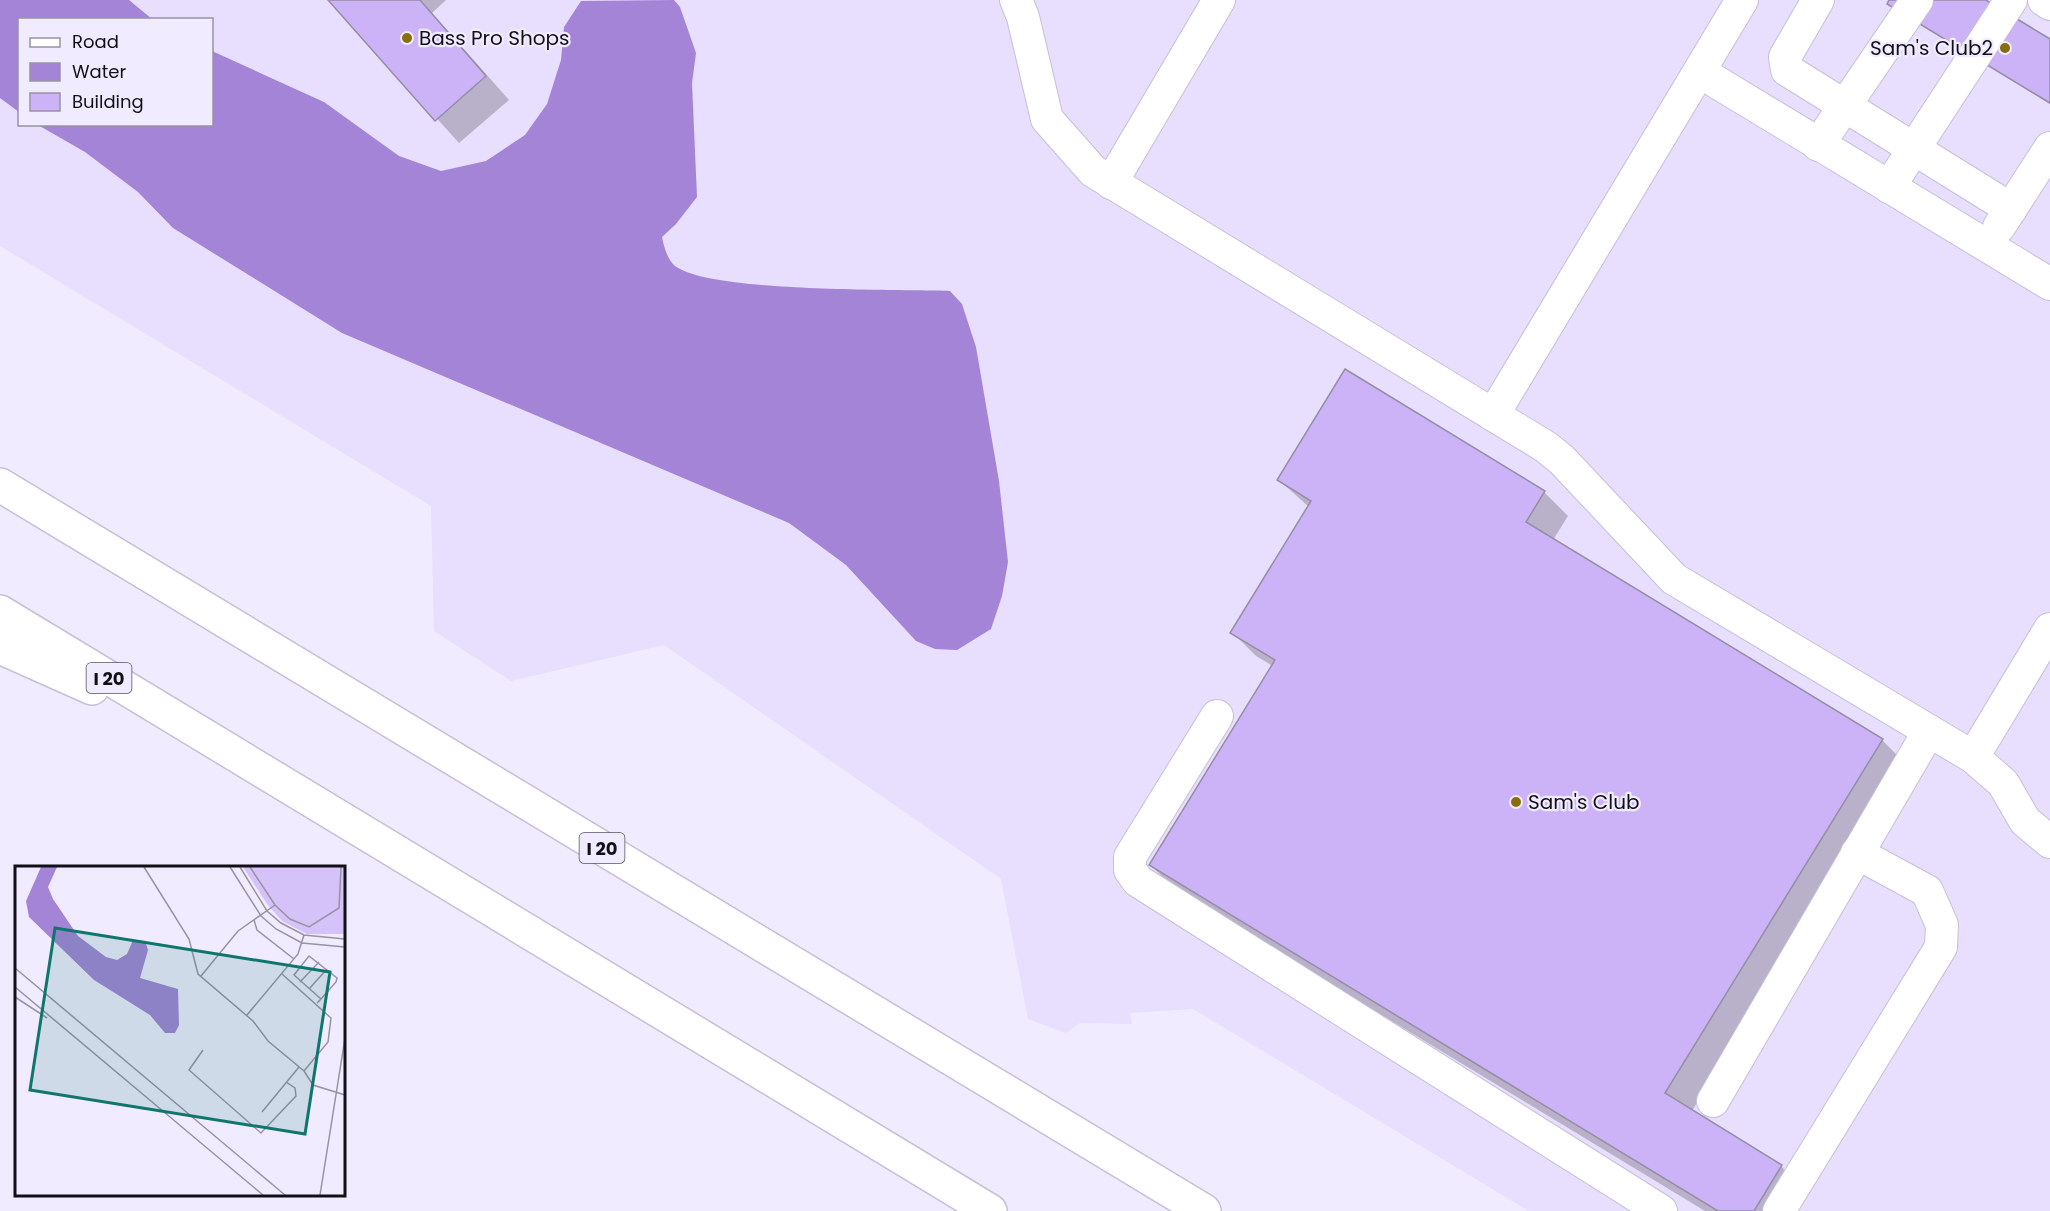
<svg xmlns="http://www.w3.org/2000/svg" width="2050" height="1211" font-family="Poppins,sans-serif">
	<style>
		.built { fill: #e8defd; fill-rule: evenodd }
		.water { fill: #a484d6 }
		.shadow { fill: #0003 }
		.building { fill: #ccb3f8; stroke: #958ea4; stroke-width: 1.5 }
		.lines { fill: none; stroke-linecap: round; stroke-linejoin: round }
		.minor-casing { stroke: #c7bfd7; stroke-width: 34 }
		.highway-casing { stroke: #c7bfd7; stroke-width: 36 }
		.minor { stroke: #fff; stroke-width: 32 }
		.highway { stroke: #fff; stroke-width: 33 }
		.poi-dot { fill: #886d0d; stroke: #f1ebff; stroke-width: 2 }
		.labels { text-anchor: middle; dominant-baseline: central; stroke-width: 4.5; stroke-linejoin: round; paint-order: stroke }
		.shield { fill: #f1ebff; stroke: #55515d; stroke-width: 1.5 }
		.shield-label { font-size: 18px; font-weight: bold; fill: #120f17 }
		.poi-label { font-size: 20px; fill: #120f17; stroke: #f1ebff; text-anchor: start }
		.inset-road { fill: none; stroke: #9893a2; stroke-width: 1.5 }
		.view { fill: #0f766e; fill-opacity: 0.15; stroke: #0f766e; stroke-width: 3 }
		.inset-edge { fill: none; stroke: #120f17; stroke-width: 3 }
	</style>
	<rect width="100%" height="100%" fill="#f1ebff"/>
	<path class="built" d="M0,0H2050V1211H1529L1193,1009L1130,1013L1132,1024L1080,1023L1066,1033L1028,1019L1001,879L664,645L511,681L434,631L431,506L0,246ZM20,20H212V124H20Z"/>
	<g class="water">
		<path d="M0,0H129L152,19L20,20L19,112L0,98Z"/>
		<path d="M674,0L680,7L696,53L692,83L697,197L676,224L662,237C664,247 667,259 675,266C711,293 897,289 950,291L962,304L976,347L999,481L1008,562L1002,596L991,629L957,650L935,649L916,641L846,565L789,523L342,333L173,228L138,192L85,152L38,125L212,124V51L324,102L399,156L441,171L486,161L525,135L547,104L561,60L564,27L581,1Z"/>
	</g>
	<g class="shadow">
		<path d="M330,0H446L432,13L509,100L459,143Z"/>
		<path d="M1891,0H1983L2050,40V104L1894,9L1889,4Z"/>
		<path d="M1345,371L1544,492L1568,516L1553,540L1882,740L1905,763L1692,1111L1781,1166L1804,1190L1791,1211H1705L1174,889L1151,865L1273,666L1256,656L1232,632L1309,507L1279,480Z"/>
	</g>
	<g class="building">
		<path d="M328,0H420L486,76L435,121Z"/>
		<path d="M1889,0H1986L2050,39V103L1887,4Z"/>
		<path d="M1345,369L1545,491L1526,522L1883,739L1665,1093L1782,1165L1754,1211H1718L1149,865L1275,660L1230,633L1311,501L1277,480Z"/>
	</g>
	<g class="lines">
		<defs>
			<g id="minor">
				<path d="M1016,0L1023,17L1047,119L1093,171L1546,447L1562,460L1674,579L1973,757L2003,783L2025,821L2050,842"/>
				<path d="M1818,0L1785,57L1787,70L2011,209"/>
				<path d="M2044,0L2050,4"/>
				<path d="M1700,72L2050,284"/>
				<path d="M1818,145L1917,0"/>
				<path d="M1111,183L1219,0"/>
				<path d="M1889,187L2011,0"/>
				<path d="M1999,227L2050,148"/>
				<path d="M1493,415L1742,0"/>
				<path d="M1217,716L1130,857V870L1138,881L1661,1211"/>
				<path d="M1973,757L2050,629"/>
				<path d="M1713,1101L1929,731"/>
				<path d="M1779,1211L1941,947L1942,925L1927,891L1857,853"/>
			</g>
			<g id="highway">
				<path d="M0,485L1204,1211"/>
				<path d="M0,612L990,1211"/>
				<path d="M0,647L92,688"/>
			</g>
		</defs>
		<use href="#minor" class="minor-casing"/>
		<use href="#highway" class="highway-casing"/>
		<use href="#minor" class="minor"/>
		<use href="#highway" class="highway"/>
	</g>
	<g class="poi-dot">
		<circle cx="407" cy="38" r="6"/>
		<circle cx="2005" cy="48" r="6"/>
		<circle cx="1516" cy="802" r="6"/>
	</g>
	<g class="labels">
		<g class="shield">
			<rect x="86.5" y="663" width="45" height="30" rx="4.5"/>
			<rect x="579.5" y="833" width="45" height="30" rx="4.5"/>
		</g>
		<g class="shield-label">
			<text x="109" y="678">I 20</text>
			<text x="602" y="848">I 20</text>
		</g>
		<g class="poi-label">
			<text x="419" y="38">Bass Pro Shops</text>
			<text x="1993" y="48" text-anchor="end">Sam's Club2</text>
			<text x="1528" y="802">Sam's Club</text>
		</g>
	</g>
	<g transform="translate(15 866)">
		<rect width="330" height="330" fill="#f1ebff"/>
		<path d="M228,1H330V68H292L267,55L252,38Z" fill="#d5c2f8"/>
		<path d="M26,1H42L33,21L38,33L63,70L91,91L102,94L112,88L118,74L130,75L133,84L125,112L163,123L164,159L160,167H150L135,149L79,114L14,51L11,35Z" fill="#a484d6"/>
		<path class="inset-road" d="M129,1L174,73L183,108L238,155L253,175L289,205L298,219L330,229M215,1L246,50L261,63L287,77L330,81M225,1L252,45L266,57L289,69L330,73M235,1L260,39L275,53L294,61L324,42L326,1M239,54L242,64L279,93M0,102L270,329M267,108L316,152L313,176L289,205M186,110L223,65L260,39M285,116L304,96M0,121L248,329M294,123L312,103M0,131L32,152M302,137L306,133L321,116L322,112L294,90L279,109L306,133M232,149L283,88L289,69M188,184L174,204L246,267L281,230L280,222L271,216M247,246L284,201M305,329L330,172"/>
		<path class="view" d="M40,62L315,106L290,268L15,224Z"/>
		<rect width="330" height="330" class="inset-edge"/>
	</g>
	<rect x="18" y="18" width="195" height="108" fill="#f1ebff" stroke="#9893a2" stroke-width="1.5"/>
	<rect x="30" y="38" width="30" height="9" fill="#ffffff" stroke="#9893a2" stroke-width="1.5"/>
	<text x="72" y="48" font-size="18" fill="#120f17">Road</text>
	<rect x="30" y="63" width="30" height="18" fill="#a484d6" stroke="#9893a2" stroke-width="1.5"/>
	<text x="72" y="78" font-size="18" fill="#120f17">Water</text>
	<rect x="30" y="93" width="30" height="18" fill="#ccb3f8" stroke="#9893a2" stroke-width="1.5"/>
	<text x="72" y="108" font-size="18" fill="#120f17">Building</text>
</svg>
